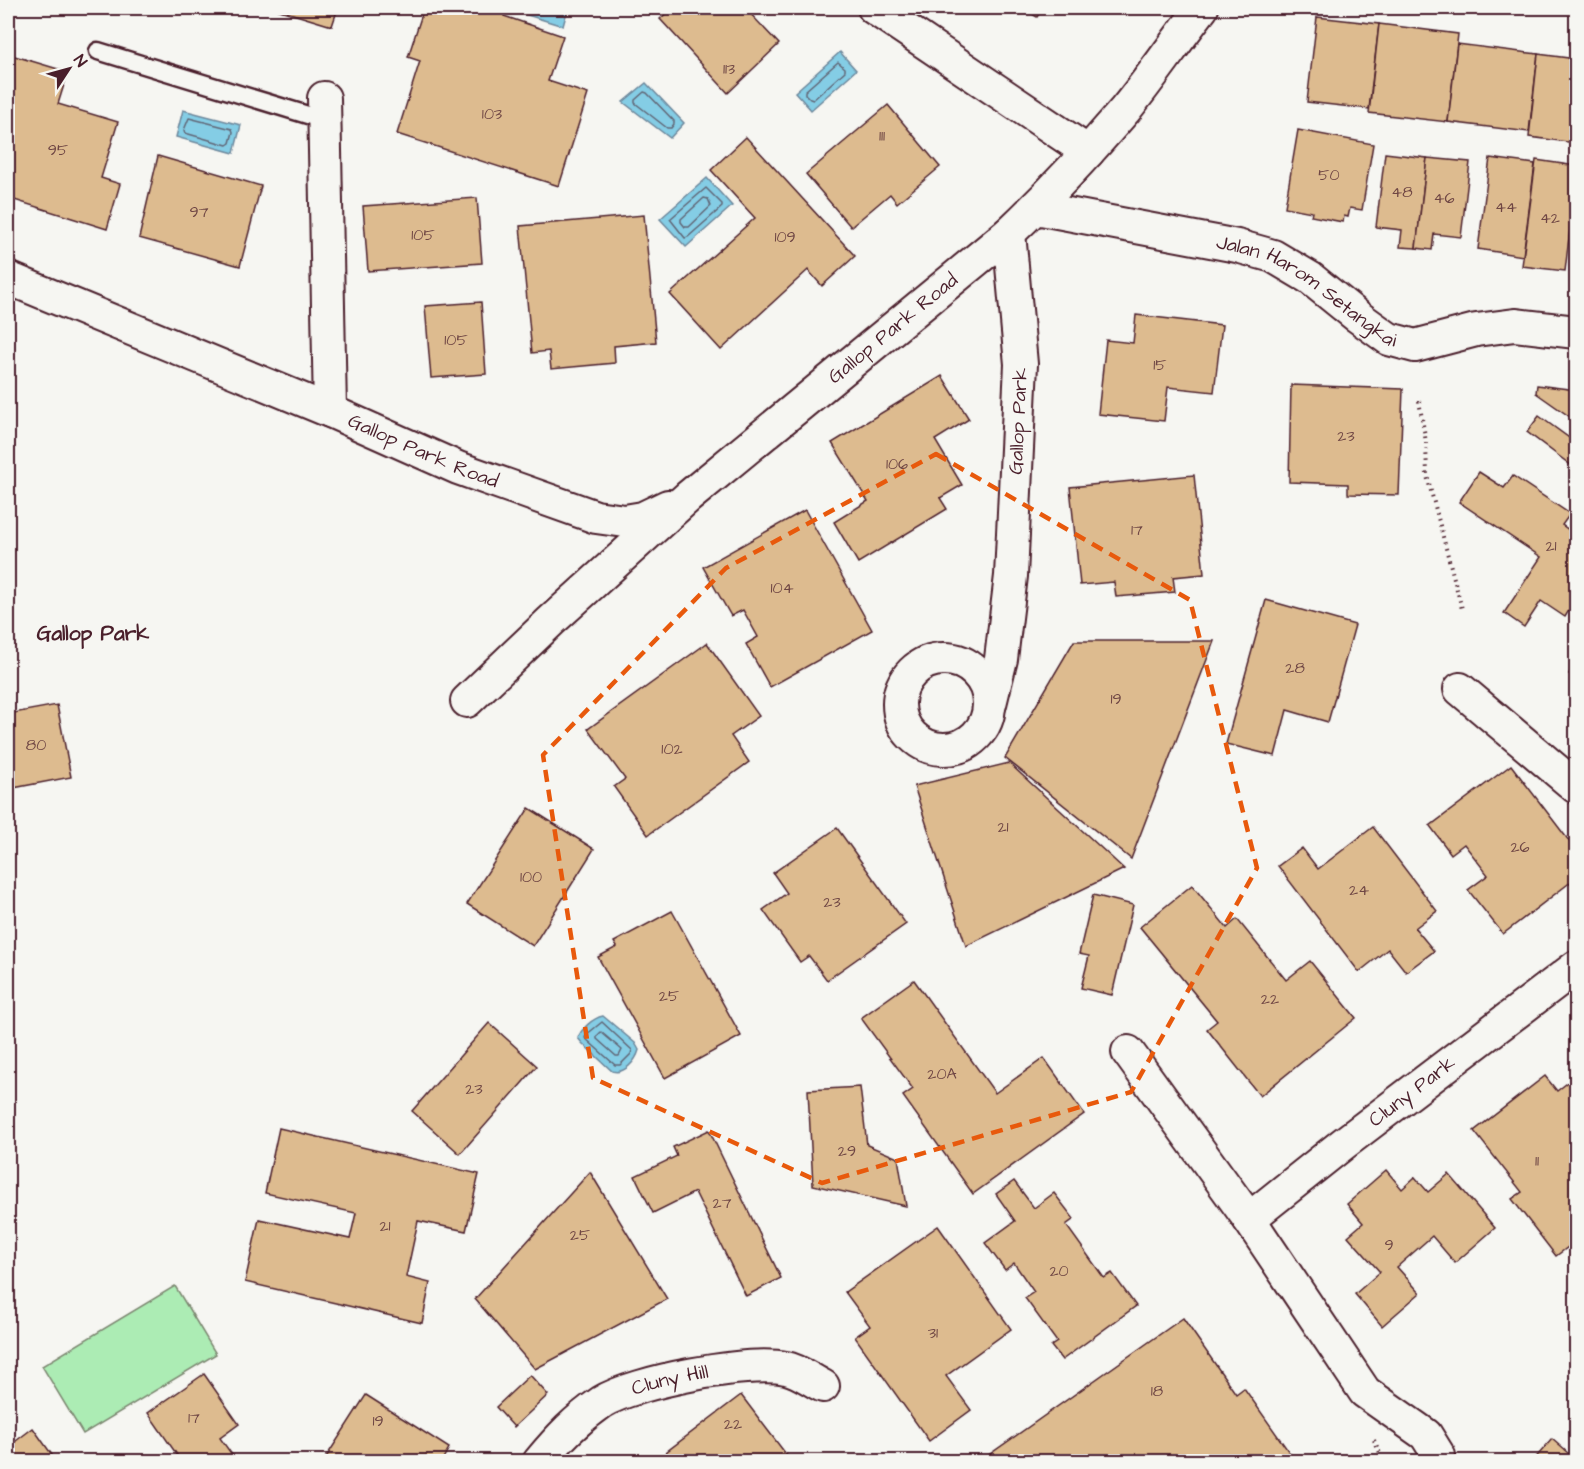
<svg xmlns="http://www.w3.org/2000/svg" width="1584" height="1469" font-family="'Architects Daughter',sans-serif">
	<style>
		.green { fill: #acecb4; stroke: #7b8670; stroke-width: 1.5 }
		.water { fill: #84cde5; stroke: #6d879b; stroke-width: 1.5 }
		.lines { fill: none; stroke-linecap: round; stroke-linejoin: round }
		.shore { stroke: #616575; stroke-width: 1.5 }
		.building { fill: #ddbb8f; stroke: #4a1f2b; stroke-width: 1.5 }
		.service-casing { stroke: #4a1f2b; stroke-width: 21 }
		.minor-casing { stroke: #4a1f2b; stroke-width: 36 }
		.path { stroke: #4a1f2b; stroke-width: 4; stroke-dasharray: 1.5 4.5; stroke-linecap: butt }
		.service { stroke: #f6f6f2; stroke-width: 16 }
		.minor { stroke: #f6f6f2; stroke-width: 32 }
		.marked { fill: none; stroke: #e8590c; stroke-width: 4.5; stroke-dasharray: 12 8; stroke-linejoin: round }
		.labels { text-anchor: middle; dominant-baseline: central; stroke-width: 6; stroke-linejoin: round; paint-order: stroke }
		.number-label { font-size: 16px; fill: #6f4644 }
		.street-label { font-size: 20px; fill: #4a1f2b; stroke: #f6f6f2 }
		.neighbourhood-label { font-size: 21px; font-weight: bold; fill: #4a1f2b; stroke: #f6f6f2 }
	</style>
	<rect width="100%" height="100%" fill="#f6f6f2"/>
	<filter id="ink" filterUnits="userSpaceOnUse"><feTurbulence type="fractalNoise" baseFrequency=".0167" numOctaves="2"/><feDisplacementMap in="SourceGraphic" scale="12" xChannelSelector="R" yChannelSelector="G"/><feConvolveMatrix kernelMatrix="1 2 1 2 8 2 1 2 1" color-interpolation-filters="sRGB"/></filter>
	<g filter="url(#ink)">
		<path class="green" d="M175,1286L216,1354L83,1434L42,1366Z"/>
		<g class="water">
			<path d="M512,8H568L563,26L511,10Z"/>
			<path d="M840,52L856,70L811,110L795,92Z"/>
			<path d="M646,83L684,123L670,138L623,102Z"/>
			<path d="M183,110L241,125L234,153L176,137Z"/>
			<path d="M707,178L732,206L686,247L660,219Z"/>
			<path d="M603,1016L635,1043L639,1050C636,1061 624,1075 612,1071L582,1043L578,1038C581,1029 593,1018 603,1016Z"/>
		</g>
		<g class="lines">
			<g class="shore">
				<path d="M838,62L845,68V71L813,100L810,99L805,94V91Z"/>
				<path d="M644,92L647,93L674,121V124L671,128H667L635,103V100Z"/>
				<path d="M189,118L232,129L233,132L230,143L227,145L185,133L184,130Z"/>
				<path d="M706,188L722,204V207L688,237L685,238L670,219Z"/>
				<path d="M704,198L708,199L711,206L689,227H685L681,222V219Z"/>
				<path d="M602,1022L632,1050L631,1054L620,1065H615L585,1038L586,1035Z"/>
				<path d="M601,1032L622,1050L619,1056H616L597,1039V1036Z"/>
			</g>
		</g>
		<g class="building">
			<path d="M273,8H338L332,26Z"/>
			<path d="M424,8H507L504,16L563,36L548,81L588,94L559,186L397,134L420,61L408,57Z"/>
			<path d="M672,8H745L779,44L728,93L660,19Z"/>
			<path d="M1022,8H1043L1037,17Z"/>
			<path d="M1317,17L1379,24L1369,109L1307,102Z"/>
			<path d="M1379,24L1458,34L1448,122L1369,113Z"/>
			<path d="M1457,44L1538,54L1529,132L1448,122Z"/>
			<path d="M8,54L68,72L58,104L118,122L101,178L120,184L107,229L8,198Z"/>
			<path d="M1538,54L1576,59V143L1529,137Z"/>
			<path d="M888,105L940,167L897,203L890,194L851,227L806,174Z"/>
			<path d="M1298,130L1373,144L1362,210L1350,208L1348,217L1344,216L1343,222L1311,216L1312,212L1285,207Z"/>
			<path d="M746,137L855,256L822,286L808,270L721,350L670,294L755,218L711,170Z"/>
			<path d="M1385,153L1427,158L1416,248L1400,247L1402,230L1376,227Z"/>
			<path d="M158,156L261,186L240,266L139,238Z"/>
			<path d="M1427,158L1470,162L1461,237L1434,234L1432,250L1416,248Z"/>
			<path d="M1490,158L1535,164L1523,256L1478,249Z"/>
			<path d="M1536,160L1576,166V179L1565,271L1522,266Z"/>
			<path d="M477,198L482,263L368,271L363,206Z"/>
			<path d="M644,215L656,342L614,346L615,363L551,369L549,351L532,353L520,226Z"/>
			<path d="M481,302L486,374L431,378L425,306Z"/>
			<path d="M1136,315L1222,325L1214,392L1168,387L1164,421L1098,414L1106,340L1133,343Z"/>
			<path d="M942,376L969,419L935,440L962,485L940,498L947,509L858,563L834,522L868,501L832,443Z"/>
			<path d="M1291,385L1403,389L1399,495L1348,494V484L1289,482Z"/>
			<path d="M1537,385L1576,390V421L1536,393Z"/>
			<path d="M1539,416L1576,443V469L1527,432Z"/>
			<path d="M1479,472L1504,488L1513,476L1570,514L1562,525L1576,535V599L1565,617L1541,601L1524,627L1504,613L1541,557L1459,502Z"/>
			<path d="M1194,475L1204,574L1173,577L1175,592L1116,597L1114,582L1080,585L1070,487Z"/>
			<path d="M805,510L872,630L770,687L746,644L758,637L743,610L731,616L703,567Z"/>
			<path d="M1266,600L1355,625L1328,722L1287,710L1275,756L1226,744Z"/>
			<path d="M1074,641H1214L1131,859L1005,758Z"/>
			<path d="M707,643L759,716L731,736L749,762L648,835L614,787L625,779L588,729Z"/>
			<path d="M1576,660V678L1569,674Z"/>
			<path d="M57,705L71,777L8,789V714Z"/>
			<path d="M1009,763L1124,869L966,946L914,786Z"/>
			<path d="M1511,765L1576,850V878L1503,934L1468,890L1488,875L1464,844L1451,854L1430,826Z"/>
			<path d="M529,808L594,849L533,946L467,904Z"/>
			<path d="M1373,827L1437,911L1415,928L1434,951L1406,972L1388,949L1359,972L1278,866L1302,848L1318,869Z"/>
			<path d="M837,828L906,924L827,980L809,956L800,962L763,910L787,893L773,873Z"/>
			<path d="M1192,885L1227,928L1237,919L1286,980L1310,961L1356,1018L1260,1096L1207,1029L1217,1021L1140,927Z"/>
			<path d="M1093,895L1133,905L1112,995L1081,988L1089,956L1079,954Z"/>
			<path d="M672,911L741,1036L665,1078L598,957L617,947L614,942Z"/>
			<path d="M914,980L995,1093L1044,1058L1084,1114L973,1194L903,1096L913,1089L861,1018Z"/>
			<path d="M489,1023L537,1066L460,1154L412,1111Z"/>
			<path d="M1545,1076L1557,1091L1576,1076V1241L1556,1256L1512,1199L1522,1192L1474,1131Z"/>
			<path d="M860,1087L867,1145L898,1158L906,1206L813,1185L808,1090Z"/>
			<path d="M279,1128L479,1174L466,1231L418,1221L406,1277L430,1283L422,1323L245,1282L259,1219L350,1239L356,1213L265,1193Z"/>
			<path d="M709,1130L781,1278L746,1296L695,1192L653,1213L635,1176L677,1156L673,1147Z"/>
			<path d="M1386,1170L1402,1189L1415,1177L1428,1192L1449,1174L1495,1228L1455,1263L1432,1236L1397,1267L1420,1293L1382,1326L1355,1294L1380,1272L1348,1236L1363,1223L1347,1204Z"/>
			<path d="M590,1172L667,1299L535,1369L475,1299Z"/>
			<path d="M1014,1181L1034,1208L1054,1193L1074,1219L1066,1225L1104,1278L1112,1273L1136,1306L1062,1360L1051,1346L1057,1342L1025,1298L1034,1292L1014,1263L1005,1270L985,1243L1015,1221L996,1194Z"/>
			<path d="M938,1226L1011,1329L946,1376L971,1410L929,1441L855,1337L870,1326L845,1292Z"/>
			<path d="M1183,1318L1236,1394L1244,1388L1296,1462H985L983,1459Z"/>
			<path d="M204,1374L239,1424L220,1438L235,1459L231,1462H182L148,1413Z"/>
			<path d="M530,1375L548,1395L514,1427L496,1407Z"/>
			<path d="M366,1395L449,1448L441,1462H323Z"/>
			<path d="M741,1395L792,1462H673L666,1452Z"/>
			<path d="M33,1428L57,1462H8V1447Z"/>
			<path d="M1552,1439L1576,1460V1462H1532Z"/>
		</g>
		<g class="lines">
			<defs>
				<path id="service" d="M98,51L324,120"/>
				<g id="minor">
					<path d="M874,8L1088,152"/>
					<path d="M324,98L330,411"/>
					<path id="s1" d="M1036,208L1237,246L1273,256L1310,278L1357,316L1389,339L1415,346L1476,330L1515,325L1576,332"/>
					<path id="s2" d="M8,278L330,411L458,468L596,517L625,521L643,518L668,506"/>
					<circle cx="944" cy="704" r="45"/>
					<path d="M1460,689L1576,787"/>
					<path id="s3" d="M467,701L551,621L688,497L1009,233C1050,194 1088,153 1125,110C1152,77 1176,41 1202,8"/>
					<path id="s4" d="M990,704L1001,659L1011,576L1021,364L1009,233"/>
					<path d="M1128,1052L1249,1219L1365,1392L1426,1435L1439,1456V1462"/>
					<path id="s5" d="M1249,1219L1343,1144L1576,967"/>
					<path id="s6" d="M539,1462C559,1438 576,1420 602,1402C634,1382 748,1360 786,1368C798,1370 811,1380 823,1386"/>
				</g>
			</defs>
			<use href="#service" class="service-casing"/>
			<use href="#minor" class="minor-casing"/>
			<g class="path">
				<path d="M1419,401L1426,442L1427,476L1462,609"/>
				<path d="M1374,1440L1384,1462"/>
			</g>
			<use href="#service" class="service"/>
			<use href="#minor" class="minor"/>
		</g>
	</g>
	<path class="marked" d="M936,454L1190,600L1257,868L1131,1092L822,1183L593,1078L543,755L726,568Z"/>
	<g class="labels">
		<g class="number-label">
			<text x="729" y="69">113</text>
			<text x="492" y="114">103</text>
			<text x="882" y="136">111</text>
			<text x="58" y="150">95</text>
			<text x="1329" y="175">50</text>
			<text x="1402" y="192">48</text>
			<text x="1444" y="198">46</text>
			<text x="1506" y="207">44</text>
			<text x="199" y="212">97</text>
			<text x="1550" y="218">42</text>
			<text x="423" y="235">105</text>
			<text x="785" y="237">109</text>
			<text x="456" y="340">105</text>
			<text x="1160" y="365">15</text>
			<text x="1346" y="436">23</text>
			<text x="897" y="464">106</text>
			<text x="1137" y="530">17</text>
			<text x="1551" y="546">21</text>
			<text x="782" y="588">104</text>
			<text x="1295" y="668">28</text>
			<text x="1116" y="699">19</text>
			<text x="36" y="745">80</text>
			<text x="672" y="749">102</text>
			<text x="1003" y="827">21</text>
			<text x="1520" y="847">26</text>
			<text x="531" y="877">100</text>
			<text x="1359" y="890">24</text>
			<text x="832" y="902">23</text>
			<text x="669" y="996">25</text>
			<text x="1270" y="999">22</text>
			<text x="942" y="1074">20A</text>
			<text x="474" y="1089">23</text>
			<text x="847" y="1151">29</text>
			<text x="1537" y="1161">11</text>
			<text x="722" y="1203">27</text>
			<text x="385" y="1226">21</text>
			<text x="580" y="1235">25</text>
			<text x="1389" y="1245">9</text>
			<text x="1059" y="1271">20</text>
			<text x="933" y="1333">31</text>
			<text x="1157" y="1391">18</text>
			<text x="194" y="1418">17</text>
			<text x="378" y="1421">19</text>
			<text x="733" y="1424">22</text>
		</g>
		<g class="street-label">
			<text stroke="none"><textPath href="#s1" startOffset="288">Jalan Harom Setangkai</textPath></text>
			<text stroke="none"><textPath href="#s3" startOffset="566">Gallop Park Road</textPath></text>
			<text stroke="none"><textPath href="#s4" startOffset="285">Gallop Park</textPath></text>
			<text stroke="none"><textPath href="#s2" startOffset="450">Gallop Park Road</textPath></text>
			<text stroke="none"><textPath href="#s5" startOffset="207">Cluny Park</textPath></text>
			<text stroke="none"><textPath href="#s6" startOffset="159">Cluny Hill</textPath></text>
		</g>
		<g class="neighbourhood-label">
			<text x="93" y="633">Gallop Park</text>
		</g>
	</g>
	<rect width="1584" height="1469" fill="none" stroke="#f6f6f2" stroke-width="30"/>
	<rect x="15" y="15" width="1554" height="1439" fill="none" stroke="#4a1f2b" stroke-width="2" filter="url(#ink)"/>
	<g transform="translate(69 69) rotate(54)" stroke="#f6f6f2" stroke-width="4.5" paint-order="stroke">
	<path d="M0-4.5L10 22L0 15L-10 22Z" fill="#4a1f2b"/>
	<text y="-9" font-size="16" font-weight="bold" text-anchor="middle" fill="#4a1f2b">N</text>
	</g>
</svg>
